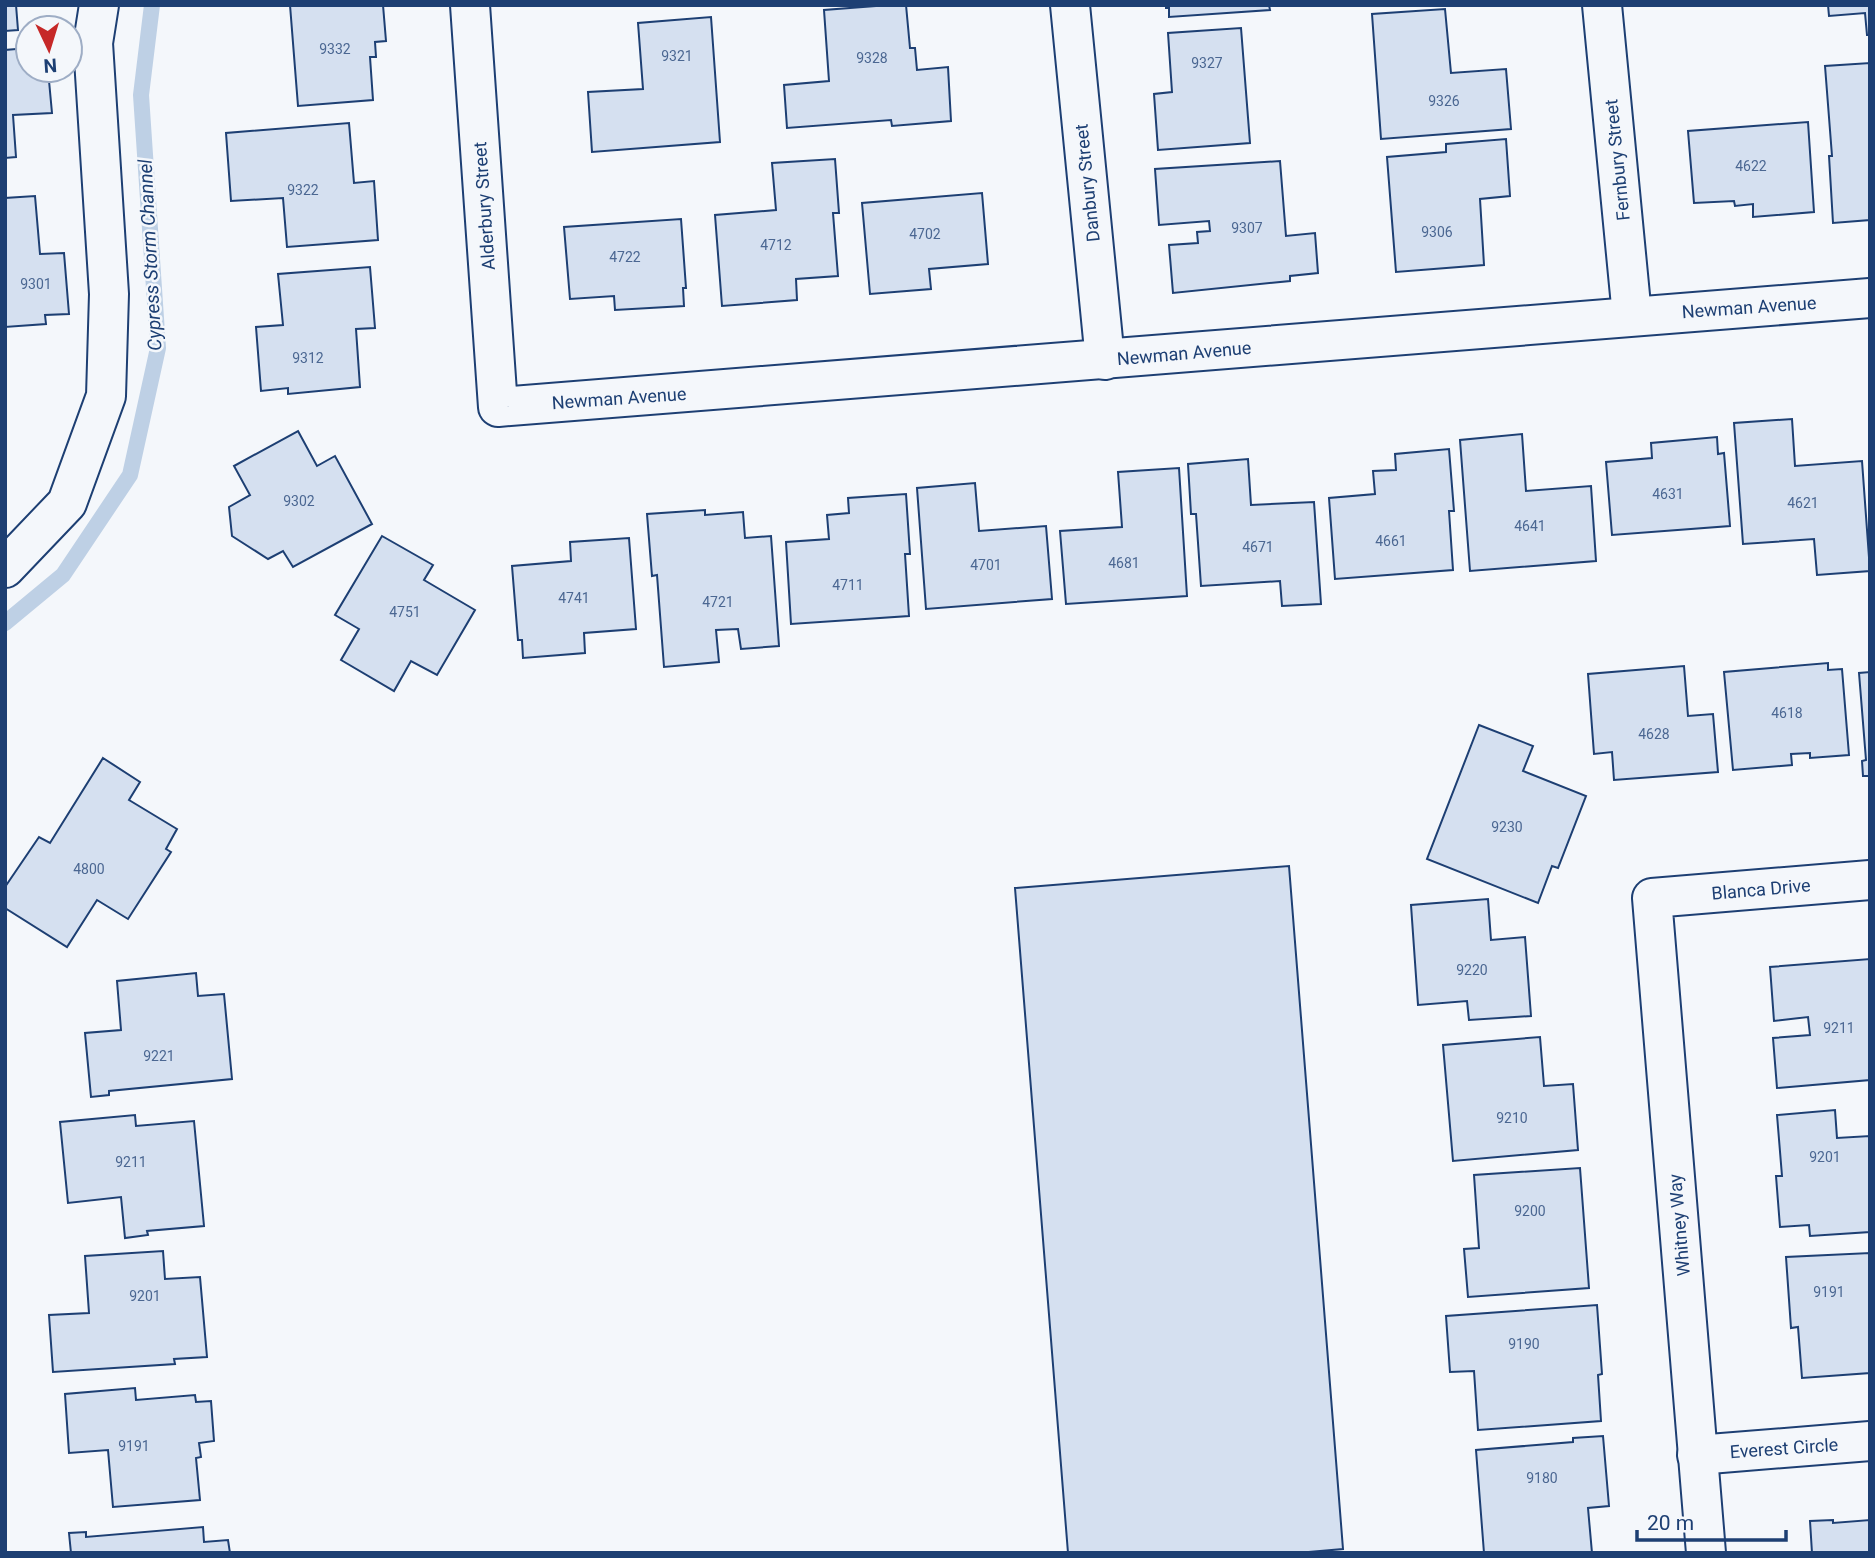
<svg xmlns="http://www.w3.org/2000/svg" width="1875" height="1558" font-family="Roboto,sans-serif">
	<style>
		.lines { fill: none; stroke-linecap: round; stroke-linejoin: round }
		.stream { stroke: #bed0e5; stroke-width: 16 }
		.building { fill: #d5e0f0; stroke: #1d3f73; stroke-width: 2 }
		.minor-casing { stroke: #1d3f73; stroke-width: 42 }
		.minor { stroke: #f4f7fb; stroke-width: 38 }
		.labels { text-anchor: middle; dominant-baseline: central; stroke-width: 5; stroke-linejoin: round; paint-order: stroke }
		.number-label { font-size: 14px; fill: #4b6792 }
		.street-label { font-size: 18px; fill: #1d3f73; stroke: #f4f7fb }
		.water-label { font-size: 19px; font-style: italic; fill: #1d3f73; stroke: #f4f7fb }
	</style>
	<rect width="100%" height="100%" fill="#f4f7fb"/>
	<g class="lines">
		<path class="stream" d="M5,623L63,575L130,475L158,348L141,95L152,5"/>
	</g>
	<g class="building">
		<path d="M5,5H16L18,30L5,31Z"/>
		<path d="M290,5H383L386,41L375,42L376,57H370L373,100L298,106Z"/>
		<path d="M889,5H906L910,48H915L917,70L948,67L951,121L892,126L891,120L787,128L784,85L829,81L824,10Z"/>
		<path d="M1166,5H1269L1270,10L1169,17V8H1166Z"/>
		<path d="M1828,5H1870V35H1867L1865,13L1829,16Z"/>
		<path d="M1445,9L1451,73L1506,69L1511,129L1381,139L1372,14Z"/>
		<path d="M711,17L720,142L592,152L588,92L643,89L638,23Z"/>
		<path d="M1241,28L1250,143L1158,150L1154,94L1172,92L1168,33Z"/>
		<path d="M28,48V70H48L52,113L13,115L16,157L5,158V50Z"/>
		<path d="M1870,63V220L1833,223L1829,156H1832L1825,66Z"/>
		<path d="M1808,122L1814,212L1753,217V204L1735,206L1734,201L1694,203L1688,131Z"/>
		<path d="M349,123L354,183L374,181L378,240L287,247L283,198L231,201L226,133Z"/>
		<path d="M1506,139L1510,196L1480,199L1484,265L1396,272L1387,157L1446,152V144Z"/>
		<path d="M835,159L839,213H833L838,276L796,279L797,300L722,306L715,215L776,210L772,163Z"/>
		<path d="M1280,161L1286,236L1315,233L1318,273L1290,276V281L1173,293L1169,245L1198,243L1197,232L1210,231L1209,221L1159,225L1155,169Z"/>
		<path d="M982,193L988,264L929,269L931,289L870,294L862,203Z"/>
		<path d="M35,196L40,254L64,253L69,314L45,315L46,324L5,327V198Z"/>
		<path d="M681,219L686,288H683L684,306L615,310L614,296L570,299L564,227Z"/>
		<path d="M370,267L375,328L356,329L360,387L288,394V388L261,391L256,327L283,325L278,274Z"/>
		<path d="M1792,419L1795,466L1862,461L1870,571L1817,575L1814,539L1743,544L1734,423Z"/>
		<path d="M298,431L317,466L335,456L372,524L293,567L283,551L268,559L232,536L229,507L250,495L234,466Z"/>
		<path d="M1522,434L1526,491L1591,486L1596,561L1470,571L1460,440Z"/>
		<path d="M1717,437L1718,454L1724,453L1730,526L1612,535L1606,462L1652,458L1651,443Z"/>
		<path d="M1449,449L1454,511H1449L1453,570L1335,579L1329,498L1375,494L1373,471L1396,470L1395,454Z"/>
		<path d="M1248,459L1251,505L1314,502L1321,604L1282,606L1280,581L1201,586L1196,514H1191L1188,464Z"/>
		<path d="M1179,468L1187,596L1066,604L1060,531L1122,527L1118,472Z"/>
		<path d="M975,483L979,531L1046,526L1052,599L926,609L917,488Z"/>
		<path d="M906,494L910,554H905L909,616L791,624L786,542L829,539L827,515L849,513L848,498Z"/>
		<path d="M705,510V515L743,512L745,538L771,536L779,646L741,649L738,629L716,630L719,662L664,667L657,575L652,576L647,514Z"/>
		<path d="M382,536L433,565L424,580L475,610L437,675L411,661L394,691L341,660L359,629L335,615Z"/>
		<path d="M629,538L636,629L584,633L585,653L523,658L522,640H518L512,566L571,561L570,542Z"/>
		<path d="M1828,663V670L1842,669L1849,755L1810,758V753L1791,754L1792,765L1733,770L1724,672Z"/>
		<path d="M1684,666L1688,716L1713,714L1718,772L1614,780L1612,752L1594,754L1588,674Z"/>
		<path d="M1870,672V776H1863L1862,761L1866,760L1859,673Z"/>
		<path d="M1479,725L1533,746L1523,771L1586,796L1558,868L1552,866L1538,903L1427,859Z"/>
		<path d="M103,758L140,782L129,800L177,829L166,849L171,852L128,919L97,900L67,947L5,908V887L39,837L50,843Z"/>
		<path d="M1289,866L1343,1549L1297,1553H1068L1015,888Z"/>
		<path d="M1488,899L1491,940L1525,937L1531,1016L1469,1020L1467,1001L1418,1005L1411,905Z"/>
		<path d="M1870,959V1080L1777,1088L1773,1038L1810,1035L1808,1017L1774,1021L1770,967Z"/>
		<path d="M196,973L198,996L224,994L232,1079L109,1091V1095L91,1097L85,1033L121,1030L117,981Z"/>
		<path d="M1540,1037L1544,1086L1573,1084L1578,1150L1453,1161L1443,1045Z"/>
		<path d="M1835,1110L1837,1138L1870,1136V1232L1810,1236L1809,1225L1780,1227L1776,1176H1782L1777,1115Z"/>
		<path d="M135,1115L136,1126L194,1121L204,1226L147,1231L148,1235L125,1238L121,1197L68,1203L60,1122Z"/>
		<path d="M1580,1168L1589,1288L1468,1297L1464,1249L1479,1248L1474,1175Z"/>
		<path d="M163,1251L165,1279L200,1277L207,1357L174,1359L175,1364L53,1372L49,1315L89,1313L85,1256Z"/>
		<path d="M1870,1253V1373L1802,1378L1798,1327L1791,1328L1786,1257Z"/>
		<path d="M1597,1305L1602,1374L1598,1375L1601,1421L1478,1430L1474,1371L1450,1372L1446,1316Z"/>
		<path d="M135,1388L136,1400L195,1395L196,1402L211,1401L214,1441L199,1443L201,1457L196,1458L200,1500L113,1507L108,1450L69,1453L65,1394Z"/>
		<path d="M1603,1436L1609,1506L1588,1508L1592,1553H1484L1476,1450L1573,1442V1438Z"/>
		<path d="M1833,1520V1523L1870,1520V1553H1812L1810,1521Z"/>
		<path d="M203,1527L204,1542L228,1540L230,1553H71L69,1533L86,1532V1537Z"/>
	</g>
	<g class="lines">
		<defs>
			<g id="minor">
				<path d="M470,5L498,407L1870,298"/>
				<path d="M1070,5L1105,360"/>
				<path d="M1602,5L1632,316"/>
				<path d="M5,568L67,503L106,396L109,294L93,43L99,5"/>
				<path d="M1697,1455L1870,1441"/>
				<path d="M1706,1553L1652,898L1870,880"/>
			</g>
		</defs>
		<use href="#minor" class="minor-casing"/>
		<use href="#minor" class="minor"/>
	</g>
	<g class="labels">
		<g class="number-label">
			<text x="335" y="49">9332</text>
			<text x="677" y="56">9321</text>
			<text x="872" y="58">9328</text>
			<text x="1207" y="63">9327</text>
			<text x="1444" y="101">9326</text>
			<text x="1751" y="166">4622</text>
			<text x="303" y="190">9322</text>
			<text x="1247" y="228">9307</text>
			<text x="1437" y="232">9306</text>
			<text x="925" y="234">4702</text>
			<text x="776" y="245">4712</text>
			<text x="625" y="257">4722</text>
			<text x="36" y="284">9301</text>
			<text x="308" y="358">9312</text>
			<text x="1668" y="494">4631</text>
			<text x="299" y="501">9302</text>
			<text x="1803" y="503">4621</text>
			<text x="1530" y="526">4641</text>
			<text x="1391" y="541">4661</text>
			<text x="1258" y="547">4671</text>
			<text x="1124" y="563">4681</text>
			<text x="986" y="565">4701</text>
			<text x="848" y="585">4711</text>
			<text x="574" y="598">4741</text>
			<text x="718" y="602">4721</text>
			<text x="405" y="612">4751</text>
			<text x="1787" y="713">4618</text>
			<text x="1654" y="734">4628</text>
			<text x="1507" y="827">9230</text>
			<text x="89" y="869">4800</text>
			<text x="1472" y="970">9220</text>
			<text x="1839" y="1028">9211</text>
			<text x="159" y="1056">9221</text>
			<text x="1512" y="1118">9210</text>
			<text x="1825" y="1157">9201</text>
			<text x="131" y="1162">9211</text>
			<text x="1530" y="1211">9200</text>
			<text x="1829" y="1292">9191</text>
			<text x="145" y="1296">9201</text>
			<text x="1524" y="1344">9190</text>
			<text x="134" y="1446">9191</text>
			<text x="1542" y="1478">9180</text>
		</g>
		<g class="street-label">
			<text transform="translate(1617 160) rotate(-96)">Fernbury Street</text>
			<text transform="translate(1087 183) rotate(-96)">Danbury Street</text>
			<text transform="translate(484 206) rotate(-94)">Alderbury Street</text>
			<text transform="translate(1749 307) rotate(-4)">Newman Avenue</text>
			<text transform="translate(1184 353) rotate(-5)">Newman Avenue</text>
			<text transform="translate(619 398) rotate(-4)">Newman Avenue</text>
			<text transform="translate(1761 889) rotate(-5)">Blanca Drive</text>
			<text transform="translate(1679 1225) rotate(-95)">Whitney Way</text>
			<text transform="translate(1784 1448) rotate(-4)">Everest Circle</text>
		</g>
		<g class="water-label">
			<text transform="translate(150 255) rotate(-93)">Cypress Storm Channel</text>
		</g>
	</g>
	<rect width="1875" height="1558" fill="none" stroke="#1d3f73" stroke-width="14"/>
	<g transform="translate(49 49) rotate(176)"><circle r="33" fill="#f4f7fb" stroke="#9eadc5" stroke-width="2"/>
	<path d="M0-5L12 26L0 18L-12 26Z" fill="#c62828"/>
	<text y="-10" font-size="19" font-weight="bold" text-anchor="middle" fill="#1d3f73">N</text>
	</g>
	<path d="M1637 1530v10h149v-10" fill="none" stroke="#1d3f73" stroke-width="3.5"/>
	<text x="1647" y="1530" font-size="21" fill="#1d3f73" stroke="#f4f7fb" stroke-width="5" paint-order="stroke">20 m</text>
</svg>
